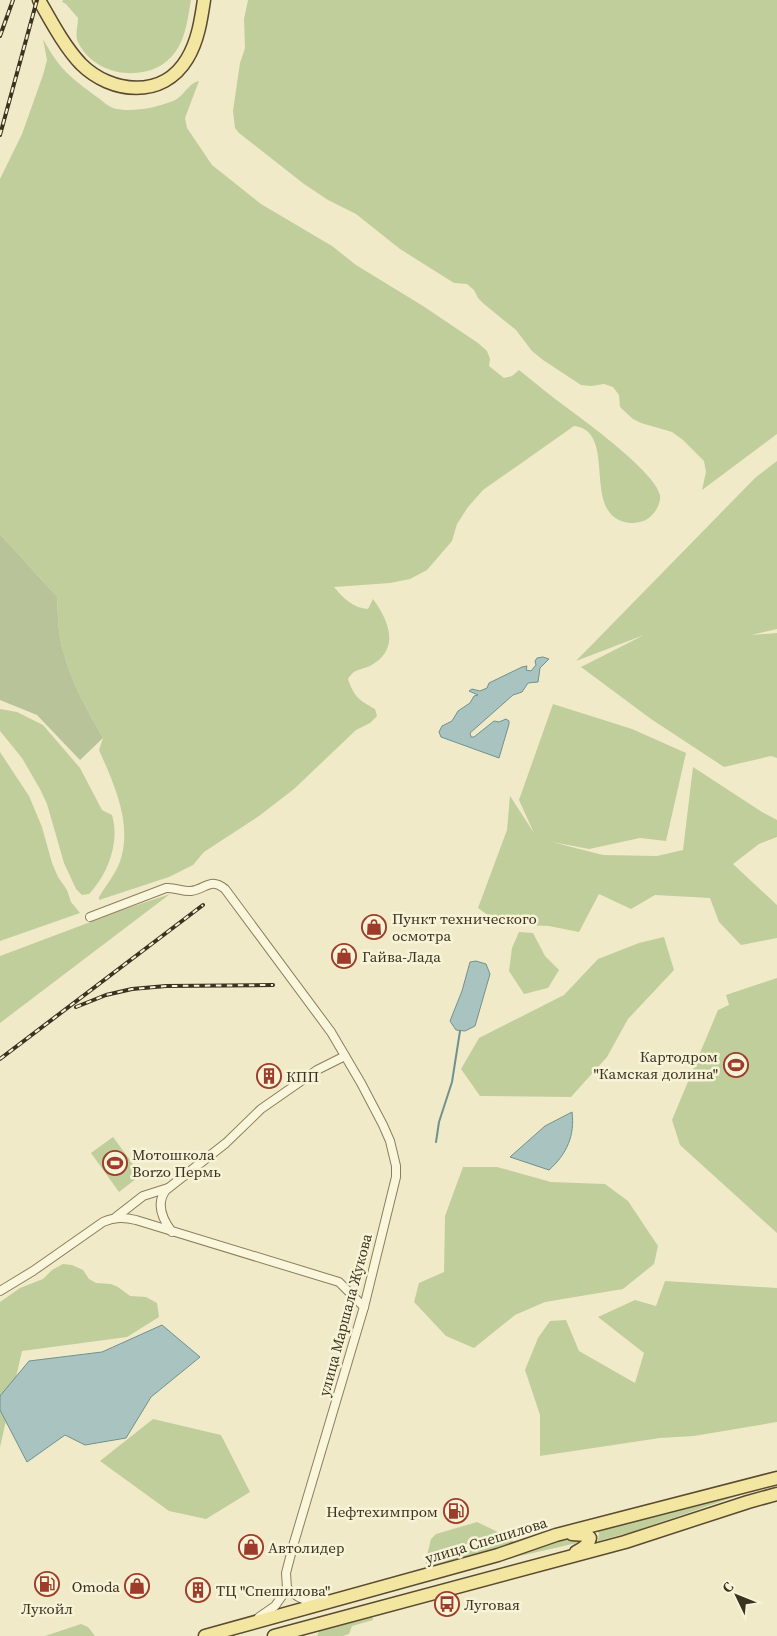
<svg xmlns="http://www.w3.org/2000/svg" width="777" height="1636" font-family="'Source Serif 4',serif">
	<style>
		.green { fill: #c0ce9b }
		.cemetery { fill: #b8c39a }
		.water { fill: #a9c3c0; stroke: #6f928f }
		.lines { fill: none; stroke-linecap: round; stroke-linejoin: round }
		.stream { stroke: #6f928f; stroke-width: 2 }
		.minor-casing { stroke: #8c7d5c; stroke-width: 10 }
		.primary-casing { stroke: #5a4a30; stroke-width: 15 }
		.minor { stroke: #faf6db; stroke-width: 8 }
		.primary { stroke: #f2e6a0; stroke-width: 12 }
		.rail-casing { stroke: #3c3220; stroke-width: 4 }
		.rail { stroke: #f7f3d7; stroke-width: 2; stroke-dasharray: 5.5; stroke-linecap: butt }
		.labels { text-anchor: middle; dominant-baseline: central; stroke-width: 5; stroke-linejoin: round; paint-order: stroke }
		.poi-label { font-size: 15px; fill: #3c3220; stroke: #f7f3d7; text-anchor: start }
		.street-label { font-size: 15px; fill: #3c3220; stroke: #f7f3d7 }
	</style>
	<rect width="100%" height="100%" fill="#f0eac8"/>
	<g class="green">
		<path d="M63,0H191C188,16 186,37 176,51C154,84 97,79 79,44C74,36 78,27 78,18L66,4L62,2Z"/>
		<path d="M248,0H777V434L702,490L706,472L704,461L683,440L672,432L641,423L633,419L620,407L619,395L613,387L604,384L591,386L581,385L543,360L532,351L516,330L484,304L478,298L474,290L467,284L454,283L400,249L356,214L328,200L304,184L239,133L235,128L233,111L240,63L245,48L244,19Z"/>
		<path d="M43,39C60,70 70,77 97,97C102,100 107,106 113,108C131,113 155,108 173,101C184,97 188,83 199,81L185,118L187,128L212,165L261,204L332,246L356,265L423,306L478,343L487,351L490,359L489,366L504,378L512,376L519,370L524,374C538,385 552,397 566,407C586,422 655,472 660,495C661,502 657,510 652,515C647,521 639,523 631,523C578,519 620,431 574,426L483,490L468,507L457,524L452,541L427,570L410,579L390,583L334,587C343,598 353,608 368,609L373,599C389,621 401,649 370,666C359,671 355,668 348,679C354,697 359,700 375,709L377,716L370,723L356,730L294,789L259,816L204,852L193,865L169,877L99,900V897C105,887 114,876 119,864C134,826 114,784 99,750L103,738C88,711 72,684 64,654C58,635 58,616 57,597L0,534V179L22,134L43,75L47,60Z"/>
		<path d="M777,461V629L751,635L777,633V758L771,756L724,767L651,719L581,667L644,635L576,661L755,478Z"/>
		<path d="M553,704L632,729L686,753L666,841L640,838L589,849L552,842L603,855L657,856L683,850L693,767L762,812L777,820V837L759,844L733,864L777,905V938L741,945L719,922L710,898L655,895L631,909L599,894L579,932L549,926L500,924L478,908L507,830L510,796L534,833L519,800Z"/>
		<path d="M0,709L17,712L43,725L80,768L102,810L112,815C120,842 108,874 89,894L82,895L76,889L64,863L47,804L40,789L22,758L0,731Z"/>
		<path d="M0,752L29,796L42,827L52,863L58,877L67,890L71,902L80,913L0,941Z"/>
		<path d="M170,894L0,1023V956L125,909Z"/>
		<path d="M519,932L533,933L545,956L559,970L548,988L524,994L509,971L512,948Z"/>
		<path d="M664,937L674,970L628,1019L607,1057L571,1097L480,1096L461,1069L479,1038L564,995L598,959L639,943Z"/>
		<path d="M777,978V1233L680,1145L672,1120L718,1010L729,1005L726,995Z"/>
		<path d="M113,1137L141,1175L119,1192L91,1153Z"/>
		<path d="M463,1167H497L551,1182L605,1184L628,1201L658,1246L654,1264L623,1289L545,1302L515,1315L474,1348L446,1336L414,1302L419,1283L444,1272L445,1216Z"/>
		<path d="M63,1264L72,1265L83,1270L89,1279L96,1283L111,1284L118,1287L130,1296L146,1297L157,1303L159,1317L127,1337L22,1351L0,1447V1302L20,1288L43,1279L52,1270Z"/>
		<path d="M665,1281L777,1288V1422L694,1436L660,1438L540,1456V1415L525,1370L538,1338L550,1321L566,1320L579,1351L635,1383L644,1353L598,1317L635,1300L656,1306Z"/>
		<path d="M153,1419L221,1435L250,1492L206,1519L169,1511L100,1461Z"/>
		<path d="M743,1494L632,1532L598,1541L599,1534L596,1528L625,1520Z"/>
		<path d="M477,1522L502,1534L427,1555L431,1539L436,1534Z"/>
		<path d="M502,1537L503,1540L511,1539L514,1542L502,1547L426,1567V1559Z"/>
		<path d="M579,1537L581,1541L577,1543L515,1557L564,1540Z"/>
		<path d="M372,1615L373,1620L352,1626L349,1634L343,1636H317L319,1631Z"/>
		<path d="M81,1624L88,1627L95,1636H45Z"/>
	</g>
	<path class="cemetery" d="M0,534L57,597C58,616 58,635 64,654C72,684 88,711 103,738L80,760L37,715L0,700Z"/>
	<g class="water">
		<path d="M543,657L549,659L540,668L538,682L528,683L522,692L513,695L470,733L471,737H474L494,721L499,722L506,719L509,721V724L499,758L441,737L439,732L442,726L452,721L458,711L470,703L474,696L478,695L469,691L472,689L480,691L487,688L489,683L522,667L527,666L526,670L531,671L536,665L535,661L537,658Z"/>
		<path d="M476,961L486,964L490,974L475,1026L465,1031L456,1030L450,1021L462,991L470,962Z"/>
		<path d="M572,1112C575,1135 567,1154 549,1170L510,1157L545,1126Z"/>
		<path d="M162,1325L200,1357L151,1397L126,1438L85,1445L65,1435L27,1462L0,1410V1396L29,1361L102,1352Z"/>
	</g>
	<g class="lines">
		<path class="stream" d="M436,1142L439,1122L452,1082L460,1031"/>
		<defs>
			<g id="minor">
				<path d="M90,917L166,888C175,887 183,892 191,891C206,889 210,877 225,889L331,1032L361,1083L383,1125L390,1141L396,1166V1177L364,1307L293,1546L286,1573L287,1588L282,1596L275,1606L259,1617"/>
				<path d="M116,1217L143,1196L168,1188"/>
				<path d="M172,1232C163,1220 155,1204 166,1190L226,1143L261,1109L317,1070L345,1056"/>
				<path d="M0,1291L33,1271L103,1222C115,1217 124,1217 136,1220L339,1282L364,1307"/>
				<path d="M287,1588C296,1597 304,1601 318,1602"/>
			</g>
			<g id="primary">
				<path d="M39,0C51,21 64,46 81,64C111,94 163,99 187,59C198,41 201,20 204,0"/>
				<path d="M572,1534L587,1535L590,1538C589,1545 582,1549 576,1552"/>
				<path d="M205,1636L498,1555L556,1535L777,1478"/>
				<path d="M274,1636L625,1542L748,1502L777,1494"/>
			</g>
		</defs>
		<use href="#minor" class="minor-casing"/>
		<use href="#primary" class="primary-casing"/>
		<use href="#minor" class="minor"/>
		<use href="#primary" class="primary"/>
		<defs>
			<g id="rail">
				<path d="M0,36L13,0"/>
				<path d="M0,135L37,0"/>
				<path d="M76,1007L106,995L132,989L166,986L273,985"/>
				<path d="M0,1059L203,905"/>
			</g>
		</defs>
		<use href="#rail" class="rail-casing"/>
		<use href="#rail" class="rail"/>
	</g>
	<defs>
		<symbol id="shop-ring" viewBox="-11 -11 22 22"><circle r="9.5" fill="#f7f3d7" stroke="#9d3c2b" stroke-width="1.5"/><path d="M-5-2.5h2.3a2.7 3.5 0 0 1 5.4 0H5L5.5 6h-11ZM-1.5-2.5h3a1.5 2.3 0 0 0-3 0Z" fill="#9d3c2b"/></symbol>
		<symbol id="stadium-ring" viewBox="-11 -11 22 22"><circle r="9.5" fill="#f7f3d7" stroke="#9d3c2b" stroke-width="1.5"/><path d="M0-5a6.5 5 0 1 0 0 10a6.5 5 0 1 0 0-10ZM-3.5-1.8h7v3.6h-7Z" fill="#9d3c2b"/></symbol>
		<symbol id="building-ring" viewBox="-11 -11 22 22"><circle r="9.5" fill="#f7f3d7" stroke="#9d3c2b" stroke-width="1.5"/><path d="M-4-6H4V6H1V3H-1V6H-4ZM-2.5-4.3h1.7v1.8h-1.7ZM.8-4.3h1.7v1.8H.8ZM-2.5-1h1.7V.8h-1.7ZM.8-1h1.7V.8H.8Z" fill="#9d3c2b"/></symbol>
		<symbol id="fuel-ring" viewBox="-11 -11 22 22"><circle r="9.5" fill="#f7f3d7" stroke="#9d3c2b" stroke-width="1.5"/><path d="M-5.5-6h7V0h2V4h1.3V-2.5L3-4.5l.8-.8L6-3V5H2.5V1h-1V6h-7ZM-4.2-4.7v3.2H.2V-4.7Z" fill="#9d3c2b"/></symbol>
		<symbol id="bus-ring" viewBox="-11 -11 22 22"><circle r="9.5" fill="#f7f3d7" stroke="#9d3c2b" stroke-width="1.5"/><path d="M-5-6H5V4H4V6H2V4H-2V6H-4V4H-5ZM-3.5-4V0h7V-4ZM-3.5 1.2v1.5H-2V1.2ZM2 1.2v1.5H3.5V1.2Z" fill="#9d3c2b"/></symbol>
	</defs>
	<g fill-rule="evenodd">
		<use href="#shop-ring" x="360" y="913" width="28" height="28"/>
		<use href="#shop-ring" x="330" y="942" width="28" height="28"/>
		<use href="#stadium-ring" x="722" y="1051" width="28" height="28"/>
		<use href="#building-ring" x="255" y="1062" width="28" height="28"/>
		<use href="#stadium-ring" x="101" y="1149" width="28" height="28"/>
		<use href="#fuel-ring" x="442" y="1497" width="28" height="28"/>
		<use href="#shop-ring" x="237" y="1533" width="28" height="28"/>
		<use href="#fuel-ring" x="33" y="1570" width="28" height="28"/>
		<use href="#shop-ring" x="123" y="1572" width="28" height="28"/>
		<use href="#building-ring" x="184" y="1576" width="28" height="28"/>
		<use href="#bus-ring" x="433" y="1590" width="28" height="28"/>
	</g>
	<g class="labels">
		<g class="poi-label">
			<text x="392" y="918">Пункт технического<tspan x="392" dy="17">осмотра</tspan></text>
			<text x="362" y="956">Гайва-Лада</text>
			<text x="718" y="1056" text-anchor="end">Картодром<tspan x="718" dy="17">"Камская долина"</tspan></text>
			<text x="286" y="1076">КПП</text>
			<text x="132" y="1154">Мотошкола<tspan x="132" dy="17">Borzo Пермь</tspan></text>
			<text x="438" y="1511" text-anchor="end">Нефтехимпром</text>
			<text x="268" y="1547">Автолидер</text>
			<text x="120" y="1586" text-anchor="end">Omoda</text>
			<text x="216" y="1590">ТЦ "Спешилова"</text>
			<text x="464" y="1604">Луговая</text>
			<text x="47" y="1608" text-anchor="middle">Лукойл</text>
		</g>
		<g class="street-label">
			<text transform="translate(345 1315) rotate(-75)">улица Маршала Жукова</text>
			<text transform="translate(486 1540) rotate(-17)">улица Спешилова</text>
		</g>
	</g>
	<g transform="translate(737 1596) rotate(313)" stroke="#f7f3d7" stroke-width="4" paint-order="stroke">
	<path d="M0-4L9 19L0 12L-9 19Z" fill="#3c3220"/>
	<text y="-8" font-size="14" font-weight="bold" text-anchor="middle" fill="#3c3220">С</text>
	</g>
</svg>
